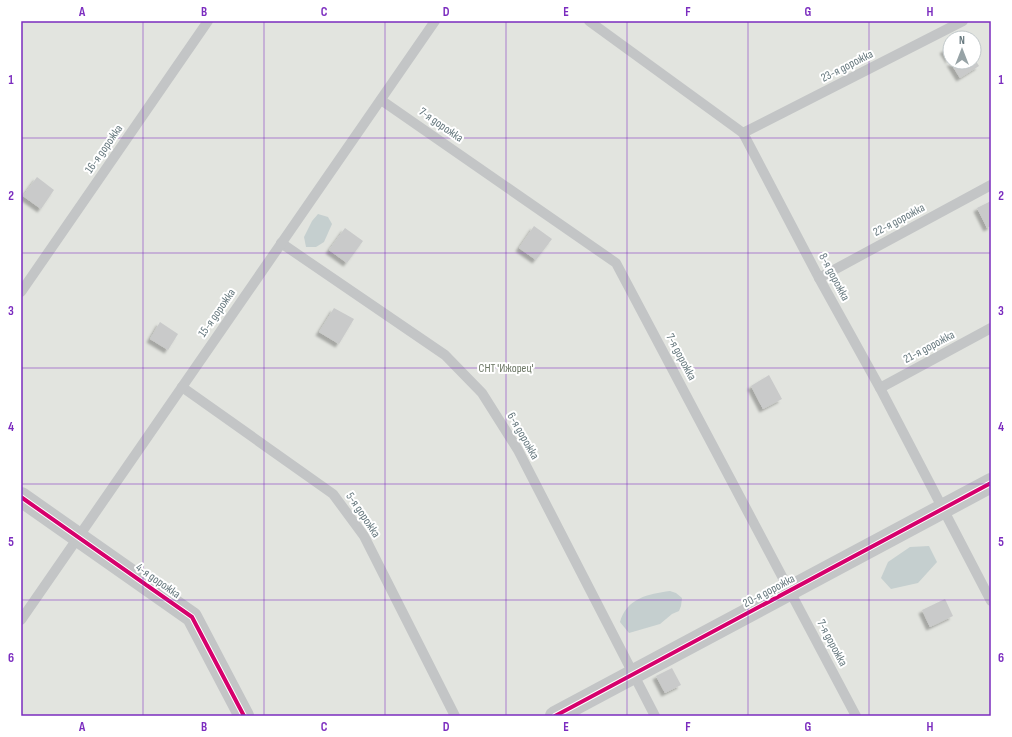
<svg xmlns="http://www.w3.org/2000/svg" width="1012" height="737" font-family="'Sofia Sans Condensed',sans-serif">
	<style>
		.green { fill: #e2e4df; fill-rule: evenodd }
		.water { fill: #c5cfcf }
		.building { fill: #c9caca; filter: url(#shadow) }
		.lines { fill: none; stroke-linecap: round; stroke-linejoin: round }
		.lane { stroke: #c3c5c6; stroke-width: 10 }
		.street { stroke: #c3c5c6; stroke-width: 20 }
		.cycleway-casing { stroke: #fff; stroke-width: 6 }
		.cycleway { stroke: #d6006c; stroke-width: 4 }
		.grid { fill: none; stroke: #7b2cbf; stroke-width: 1; stroke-opacity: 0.55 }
		.labels { text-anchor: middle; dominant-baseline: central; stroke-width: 4; stroke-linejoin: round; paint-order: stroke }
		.street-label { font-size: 12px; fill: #66787e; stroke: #fff }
		.park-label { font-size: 12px; fill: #6b7664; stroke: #fff }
		.neatline { fill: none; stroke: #7b2cbf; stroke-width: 1.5 }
		.grid-label { font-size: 13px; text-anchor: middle; font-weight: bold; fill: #7b2cbf }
	</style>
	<defs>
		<filter id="shadow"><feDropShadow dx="-3.5" dy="3.5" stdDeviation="1" flood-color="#0004"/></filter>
	</defs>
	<rect width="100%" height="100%" fill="#f3f2f1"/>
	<path class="green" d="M21,21H991V716H21ZM950,38H974V62H950Z"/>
	<g class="water">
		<path d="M318,214L328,217L332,224L324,242L316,247H306L304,237L312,221Z"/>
		<path d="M929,546L937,562L918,583L891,589L881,578L888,562L910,547Z"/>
		<path d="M670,591L676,593L682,598L681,606L679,611L672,614L660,624L629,633L620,622C627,598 648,594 670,591Z"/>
	</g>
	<g class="building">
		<path d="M950,46V61L943,50Z"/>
		<path d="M974,58L979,66L960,78L950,62H974Z"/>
		<path d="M37,177L54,190L41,209L23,196Z"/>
		<path d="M991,201V226L987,228L977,208Z"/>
		<path d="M534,226L552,239L536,260L519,248Z"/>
		<path d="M345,228L363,241L347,263L329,250Z"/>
		<path d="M334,308L354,319L339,344L319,332Z"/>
		<path d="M160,322L178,334L168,350L150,339Z"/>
		<path d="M769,375L782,399L763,409L751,386Z"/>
		<path d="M945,599L953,616L930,627L922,610Z"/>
		<path d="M672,668L681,685L665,693L656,676Z"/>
	</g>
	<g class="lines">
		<g class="lane">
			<path d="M589,21L743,133L819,278L880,388L991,601"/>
			<path d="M381,100L616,263L856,716"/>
			<path d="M743,133L963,21"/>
			<path d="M281,243L445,355L482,393L518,450L655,716"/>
			<path d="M819,278L991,185"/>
			<path d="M21,292L208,21"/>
			<path d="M182,387L333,494L364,536L455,716"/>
			<path d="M880,388L991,328"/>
			<path d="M21,620L435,21"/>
		</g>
		<g class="street">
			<path d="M21,497L192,617L244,716"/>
			<path d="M555,716L991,483"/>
		</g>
		<defs>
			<g id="cycleway">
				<path d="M21,497L192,617L244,716"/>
				<path d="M555,716L991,483"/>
			</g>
		</defs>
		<use href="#cycleway" class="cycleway-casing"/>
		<use href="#cycleway" class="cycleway"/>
	</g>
	<path class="grid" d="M143,21V716M264,21V716M385,21V716M506,21V716M627,21V716M748,21V716M869,21V716M21,138H991M21,253H991M21,368H991M21,484H991M21,600H991"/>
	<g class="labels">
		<g class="street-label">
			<text transform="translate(847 66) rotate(-27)">23-я дорожка</text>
			<text transform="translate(441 125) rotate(35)">7-я дорожка</text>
			<text transform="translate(104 149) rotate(-55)">16-я дорожка</text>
			<text transform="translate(899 220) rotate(-28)">22-я дорожка</text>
			<text transform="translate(834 277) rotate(62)">8-я дорожка</text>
			<text transform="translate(217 313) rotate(-55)">15-я дорожка</text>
			<text transform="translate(929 347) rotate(-28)">21-я дорожка</text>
			<text transform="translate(681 357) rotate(62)">7-я дорожка</text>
			<text transform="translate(523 436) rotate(60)">6-я дорожка</text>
			<text transform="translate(363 515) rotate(56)">5-я дорожка</text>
			<text transform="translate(158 581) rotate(35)">4-я дорожка</text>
			<text transform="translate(769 591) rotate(-28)">20-я дорожка</text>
			<text transform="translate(832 643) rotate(62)">7-я дорожка</text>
		</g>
		<g class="park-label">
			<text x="506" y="368">СНТ 'Ижорец'</text>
		</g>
	</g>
	<rect width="1012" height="737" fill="none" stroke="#ffffff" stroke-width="44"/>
	<g transform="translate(962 50)"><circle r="19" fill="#ffffff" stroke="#c2c9cb"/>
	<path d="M0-3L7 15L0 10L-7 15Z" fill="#97a3a6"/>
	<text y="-6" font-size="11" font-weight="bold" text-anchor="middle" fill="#66787e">N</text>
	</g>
	<rect x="22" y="22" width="968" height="693" class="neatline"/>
	<g class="grid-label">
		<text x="82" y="16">A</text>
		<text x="204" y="16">B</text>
		<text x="324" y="16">C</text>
		<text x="446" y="16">D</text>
		<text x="566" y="16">E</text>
		<text x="688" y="16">F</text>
		<text x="808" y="16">G</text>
		<text x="930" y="16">H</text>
		<text x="11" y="84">1</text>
		<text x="1001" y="84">1</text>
		<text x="11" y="200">2</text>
		<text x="1001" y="200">2</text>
		<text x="11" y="315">3</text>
		<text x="1001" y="315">3</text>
		<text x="11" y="431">4</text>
		<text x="1001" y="431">4</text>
		<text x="11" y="546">5</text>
		<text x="1001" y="546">5</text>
		<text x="11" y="662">6</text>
		<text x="1001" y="662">6</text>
		<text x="82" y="731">A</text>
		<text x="204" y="731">B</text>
		<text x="324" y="731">C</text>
		<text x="446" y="731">D</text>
		<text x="566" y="731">E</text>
		<text x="688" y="731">F</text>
		<text x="808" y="731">G</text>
		<text x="930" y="731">H</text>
	</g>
</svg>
